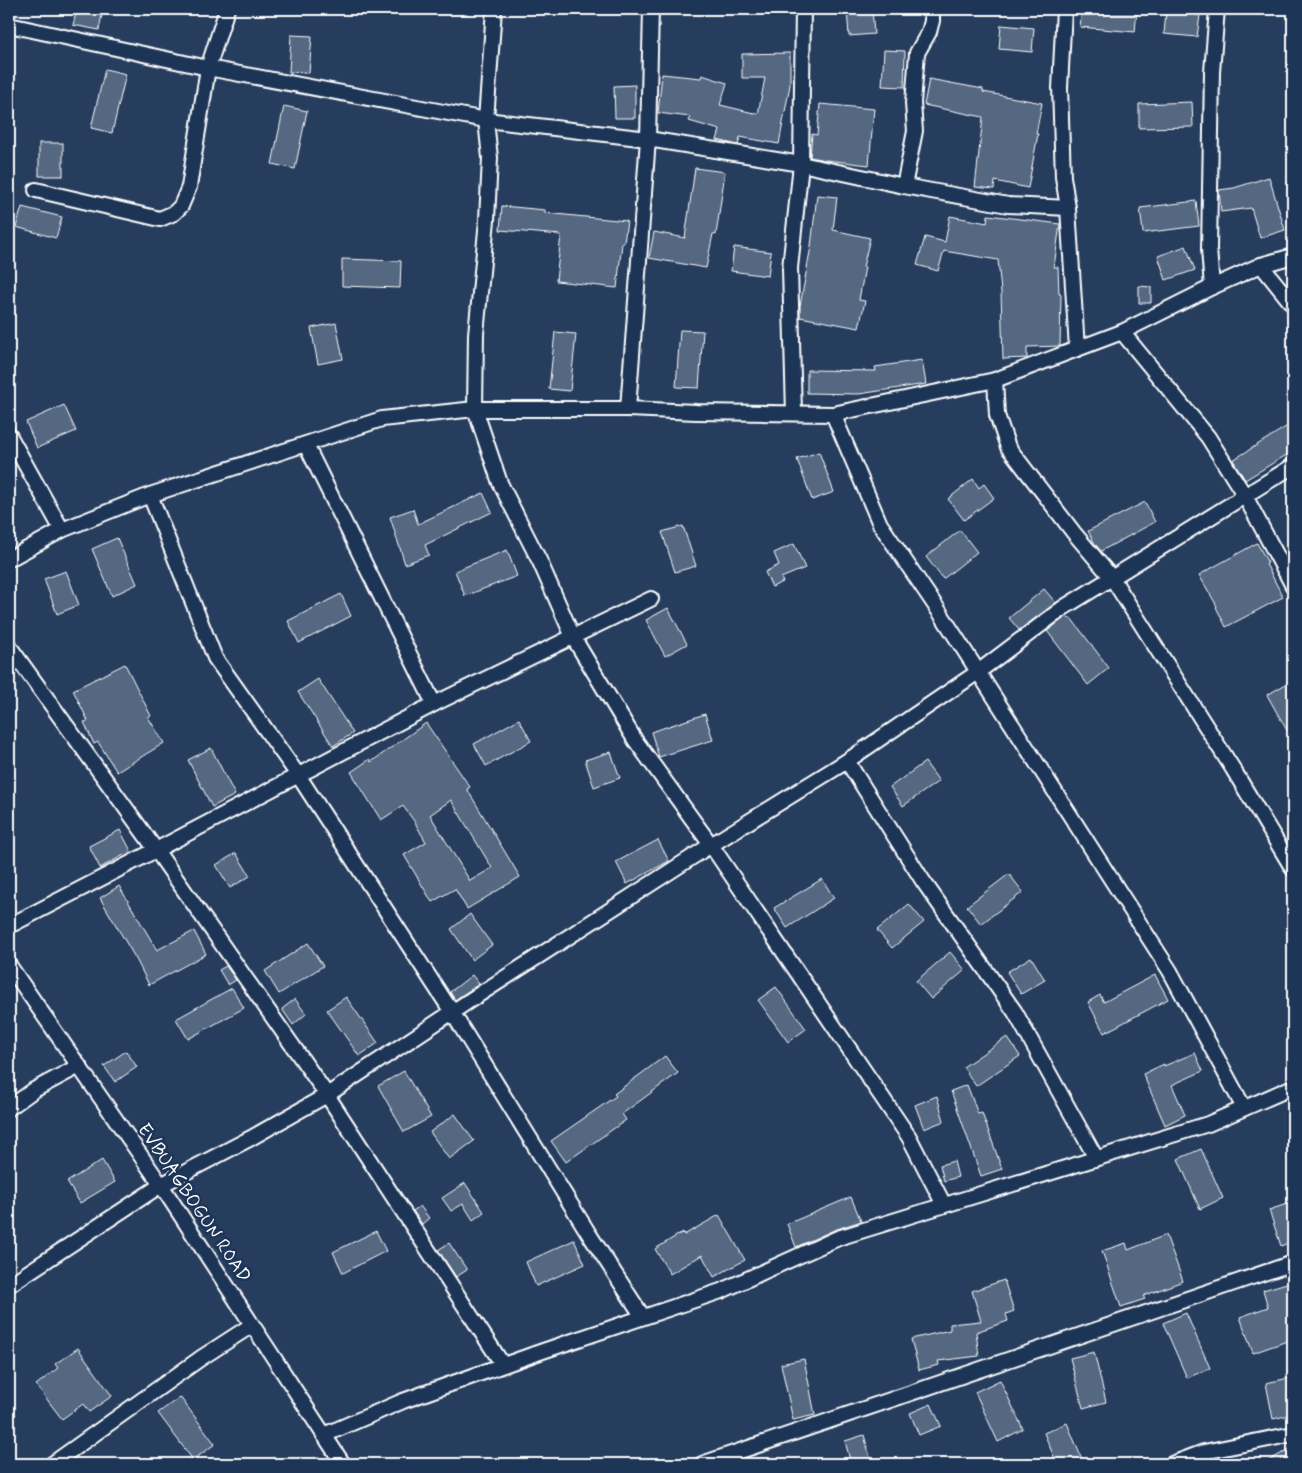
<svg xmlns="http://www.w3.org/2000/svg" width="1302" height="1473" font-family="Mynerve,sans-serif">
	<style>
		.building { fill: #556781; stroke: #fff; fill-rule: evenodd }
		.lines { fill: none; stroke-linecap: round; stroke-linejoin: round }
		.street-casing { stroke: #fff; stroke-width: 18 }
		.street { stroke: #1d3557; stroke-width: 14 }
		.labels { text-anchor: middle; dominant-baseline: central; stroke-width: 5; stroke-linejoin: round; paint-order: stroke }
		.street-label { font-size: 19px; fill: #fff; stroke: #1d3557 }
	</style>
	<rect width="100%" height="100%" fill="#263d5e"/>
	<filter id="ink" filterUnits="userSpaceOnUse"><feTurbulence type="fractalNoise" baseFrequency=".02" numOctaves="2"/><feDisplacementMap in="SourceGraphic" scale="10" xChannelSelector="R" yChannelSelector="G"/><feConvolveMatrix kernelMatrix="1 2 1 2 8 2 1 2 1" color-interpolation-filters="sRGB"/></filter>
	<g filter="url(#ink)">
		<g class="building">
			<path d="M77,9H103L99,30L73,25Z"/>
			<path d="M847,9H872L874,34L849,36Z"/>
			<path d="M1082,9H1137L1135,32L1080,27Z"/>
			<path d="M1166,12L1200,15L1197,37L1164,34Z"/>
			<path d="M1001,25L1034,28L1032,52L999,49Z"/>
			<path d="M291,35L312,36L309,73L289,72Z"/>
			<path d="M884,50L905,51L904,87L882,86Z"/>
			<path d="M790,53V85L779,144L740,137L738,145L717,140L720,130L689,121L690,117L658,113L662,74L701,78L702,75L727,83L720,105L758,114L765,78H742V54Z"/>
			<path d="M105,69L126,74L112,133L91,128Z"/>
			<path d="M929,79L983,89V92L1042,103L1036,134H1038L1028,188L995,181L994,189L975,187L983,117L924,105Z"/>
			<path d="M635,85V118H615L614,86Z"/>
			<path d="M1192,102L1193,127L1139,128V104Z"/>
			<path d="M820,104L874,109L869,165L826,160L810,157L812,134L817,135Z"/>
			<path d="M284,106L307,111L295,169L272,164Z"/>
			<rect x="39" y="143" width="24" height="33"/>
			<path d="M695,168L725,172L716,235L713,234L706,268L649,258L654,232L685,238Z"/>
			<path d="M1269,177L1285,230L1260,238L1251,208L1221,212L1219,190L1234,188Z"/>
			<path d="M817,195L837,197L833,230L870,238L863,267H865L859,300L865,301L859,328L800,317V306L811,246Z"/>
			<path d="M1196,201L1199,226L1143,233L1140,208Z"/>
			<path d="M502,206L545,210V213L627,221L624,243H622L617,288L556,281L561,235L500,230Z"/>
			<path d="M22,207L62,217L56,238L16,227Z"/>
			<path d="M988,215L1060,224L1054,267H1058L1059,294H1061L1060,346L1027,347V358L1003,359L1001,292L998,260L944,251L938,271L917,265L925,237L945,242L950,216L987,223Z"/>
			<path d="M1186,246L1195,270L1166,280L1158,256Z"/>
			<path d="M734,247L771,252L768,276L731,271Z"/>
			<path d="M342,259L401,261L400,288L342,286Z"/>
			<path d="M1139,286L1151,287V303H1139Z"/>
			<path d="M336,323L343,359L318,364L311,328Z"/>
			<path d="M680,330L703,331L699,388L676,387Z"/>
			<path d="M555,332L576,334L570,391L549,389Z"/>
			<path d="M922,360L926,384L859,394L807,393V370L876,371L875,367Z"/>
			<path d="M64,405L76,431L37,448L26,422Z"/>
			<path d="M1289,425L1293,432V451L1245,480L1233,460Z"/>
			<path d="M819,452L834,492L812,500L797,459Z"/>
			<path d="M973,479L979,488L984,484L994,498L964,520L948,499Z"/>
			<path d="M483,493L492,512L425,545L429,555L405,564L390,517L413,509L418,524Z"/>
			<path d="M1145,502L1155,522L1101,551L1095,544L1088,531Z"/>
			<path d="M683,526L696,566L675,572L662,532Z"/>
			<path d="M960,530L977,552L943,579L926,557Z"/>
			<path d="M117,538L137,584L112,596L92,549Z"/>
			<path d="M1257,543L1268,563L1266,564L1283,597L1226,627L1216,607L1217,606L1199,575Z"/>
			<path d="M794,544L805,568L781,578L783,582L772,587L765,572L779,565L774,553Z"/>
			<path d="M507,550L517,576L465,596L455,571Z"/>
			<path d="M66,571L79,605L57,614L44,579Z"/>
			<path d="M1044,589L1056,603L1019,630L1009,618Z"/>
			<path d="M341,594L351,616L299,643L288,621Z"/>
			<path d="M668,608L687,644L665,656L646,620Z"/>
			<path d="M1067,616L1069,619L1071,618L1109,668L1088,685L1047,631Z"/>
			<path d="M125,664L151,716L148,717L164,743L117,772L98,742L94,744L84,722L88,721L73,690Z"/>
			<path d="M318,679L353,733L333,746L298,692Z"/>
			<path d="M1293,680V741L1267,695Z"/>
			<path d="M705,714L713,740L659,757L651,732Z"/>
			<path d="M519,719L531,741L486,766L474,744Z"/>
			<path d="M426,723L470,787L467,789L520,877L467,909L455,889L432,902L404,855L426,842L414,821L403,806L381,820L351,772L370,759L371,762ZM451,800L492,868L470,881L430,815Z"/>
			<path d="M211,748L235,795L212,807L188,760Z"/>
			<path d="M611,752L620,778L594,787L585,760Z"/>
			<path d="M925,762L939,781L903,806L890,787Z"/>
			<path d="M120,830L131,851L100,868L89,846Z"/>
			<path d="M658,840L669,861L627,884L616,862Z"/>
			<path d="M236,853L250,876L230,888L216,865Z"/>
			<path d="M1009,874L1023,892L981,924L967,906Z"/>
			<path d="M822,879L834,898L787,928L774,908Z"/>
			<path d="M119,886L157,950L194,931L206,954L149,985L137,961L100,898Z"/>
			<path d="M909,904L924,922L892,948L877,930Z"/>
			<path d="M470,914L492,945L472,960L451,929Z"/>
			<path d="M308,943L323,966L279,994L265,971Z"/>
			<path d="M950,952L965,970L931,999L916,981Z"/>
			<path d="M1031,957L1045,980L1021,994L1007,972Z"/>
			<path d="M226,966L236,980L228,985L219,970Z"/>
			<path d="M472,975L479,984L455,1000L450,992Z"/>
			<path d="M1155,975L1168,999L1104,1033L1088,1002L1100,995L1104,1002Z"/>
			<path d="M776,987L806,1029L788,1042L758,1000Z"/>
			<path d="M232,988L244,1008L188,1039L176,1019Z"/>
			<path d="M346,997L378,1043L359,1056L327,1010Z"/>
			<path d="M295,999L306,1014L293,1025L282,1009Z"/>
			<path d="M1007,1037L1020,1056L976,1086L963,1067Z"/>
			<path d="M126,1051L137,1067L115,1082L104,1066Z"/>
			<path d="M1195,1053L1203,1071L1172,1085L1185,1115L1165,1125L1143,1074L1164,1064V1066Z"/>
			<path d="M665,1056L678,1073L622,1114L626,1120L566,1162L551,1141L616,1096L614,1094Z"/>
			<path d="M404,1071L431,1117L404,1132L378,1086Z"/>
			<path d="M967,1085L978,1114L982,1113L1002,1169L981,1176L951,1091Z"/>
			<path d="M937,1096L944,1121L924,1129L915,1105Z"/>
			<path d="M455,1114L474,1141L449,1159L430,1132Z"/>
			<path d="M1201,1149L1223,1198L1200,1209L1178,1159Z"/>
			<path d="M102,1160L115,1182L80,1203L67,1182Z"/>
			<path d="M954,1161L958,1177L944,1181L940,1165Z"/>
			<path d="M465,1183L484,1212L473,1220L463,1204L451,1211L442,1198Z"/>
			<path d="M851,1197L861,1221L834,1230L796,1247L787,1224Z"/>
			<path d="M1290,1203L1293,1214V1241L1281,1246L1269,1210Z"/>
			<path d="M420,1206L429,1218L422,1224L413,1211Z"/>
			<path d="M719,1215L745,1260L714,1277L702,1255L670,1274L655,1249L683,1232L684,1235Z"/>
			<path d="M376,1231L386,1251L343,1273L333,1252Z"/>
			<path d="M1166,1235L1183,1281L1143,1296L1145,1299L1121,1307L1102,1251L1126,1243L1128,1250Z"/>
			<path d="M574,1240L585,1264L536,1286L526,1262Z"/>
			<path d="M449,1243L467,1270L456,1277L438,1250Z"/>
			<path d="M1004,1280L1014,1311L1006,1314L1008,1321L976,1332L979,1356L938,1361L939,1365L919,1370L911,1339L950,1330V1324L981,1321L972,1291Z"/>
			<path d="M1287,1283L1293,1305V1339L1253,1353L1240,1317L1268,1307L1263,1290Z"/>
			<path d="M1186,1313L1210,1368L1187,1378L1163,1323Z"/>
			<path d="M78,1348L112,1396L89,1412L83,1404L62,1419L36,1385L58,1368L55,1364Z"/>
			<path d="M1094,1352L1106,1402L1083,1408L1070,1358Z"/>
			<path d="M804,1359L815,1415L793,1420L781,1364Z"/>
			<path d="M1289,1378L1293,1397V1414L1273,1419L1266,1383Z"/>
			<path d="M1000,1380L1023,1429L998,1442L975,1392Z"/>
			<path d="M180,1397L215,1444L193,1460L158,1413Z"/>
			<path d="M931,1404L941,1426L919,1435L910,1413Z"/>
			<path d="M1067,1423L1084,1464H1057L1044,1433Z"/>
			<path d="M864,1435L872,1464H851L845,1441Z"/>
			<path d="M1293,1447V1464H1263Z"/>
		</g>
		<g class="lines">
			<defs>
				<g id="street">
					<path d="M494,9L486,120L490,158L487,220L476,334L475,409L500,483L540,562L573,637L635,740L711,845L909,1137L944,1205"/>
					<path d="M1064,9L1060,88L1063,177L1068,208L1077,349"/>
					<path d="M9,25L208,68L486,120L648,139L801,164L904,186L1008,205L1068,208"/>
					<path d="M904,186L915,131L913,103L917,53L929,32L932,21V9"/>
					<path d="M36,190L160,219L174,213L181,206L189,187L208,68L227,9"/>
					<path d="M1261,265L1293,305"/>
					<path d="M1212,287L1209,249L1212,72L1217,9"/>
					<path d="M1122,332L1208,437L1245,496L1293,586"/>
					<path d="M995,380L997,415L1008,447L1074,533L1112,578L1233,769L1293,869"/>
					<path d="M628,409L648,139L651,9"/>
					<path d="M794,413L790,268L801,164L803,9"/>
					<path d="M833,414L880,524L941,614L1170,971L1244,1108"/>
					<path d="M9,435L62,530"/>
					<path d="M306,445L434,704"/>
					<path d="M150,495L215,658L298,775L452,1012L589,1234L643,1317"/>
					<path d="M9,559L62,530L150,495L382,419L475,409H628L696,412L833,414L995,380L1122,332L1212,287L1261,265L1293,256"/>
					<path d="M9,646L156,850L327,1095L503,1365"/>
					<path d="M847,761L923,881L1015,1012L1096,1158"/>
					<path d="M9,926L156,850L434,704L651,599"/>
					<path d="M9,965L161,1185L343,1464"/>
					<path d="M9,1108L34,1090L79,1066"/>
					<path d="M9,1285L161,1185L251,1138L327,1095L469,1001L711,845L847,761L978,672L1063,608L1293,466"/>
					<path d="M324,1435L403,1401L540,1352L721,1291L838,1238L1208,1124L1293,1087"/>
					<path d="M52,1464L201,1358L252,1325"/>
					<path d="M702,1464L1293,1263"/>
					<path d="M1172,1464L1204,1452L1293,1434"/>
				</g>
			</defs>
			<use href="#street" class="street-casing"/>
			<use href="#street" class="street"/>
		</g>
	</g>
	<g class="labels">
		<g class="street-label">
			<text transform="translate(194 1203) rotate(56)">EVBUAGBOGUN ROAD</text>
		</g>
	</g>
	<rect width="1302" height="1473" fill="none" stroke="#1d3557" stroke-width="30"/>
	<rect x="15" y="15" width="1272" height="1443" fill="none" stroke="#fff" stroke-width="2" filter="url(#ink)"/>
</svg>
